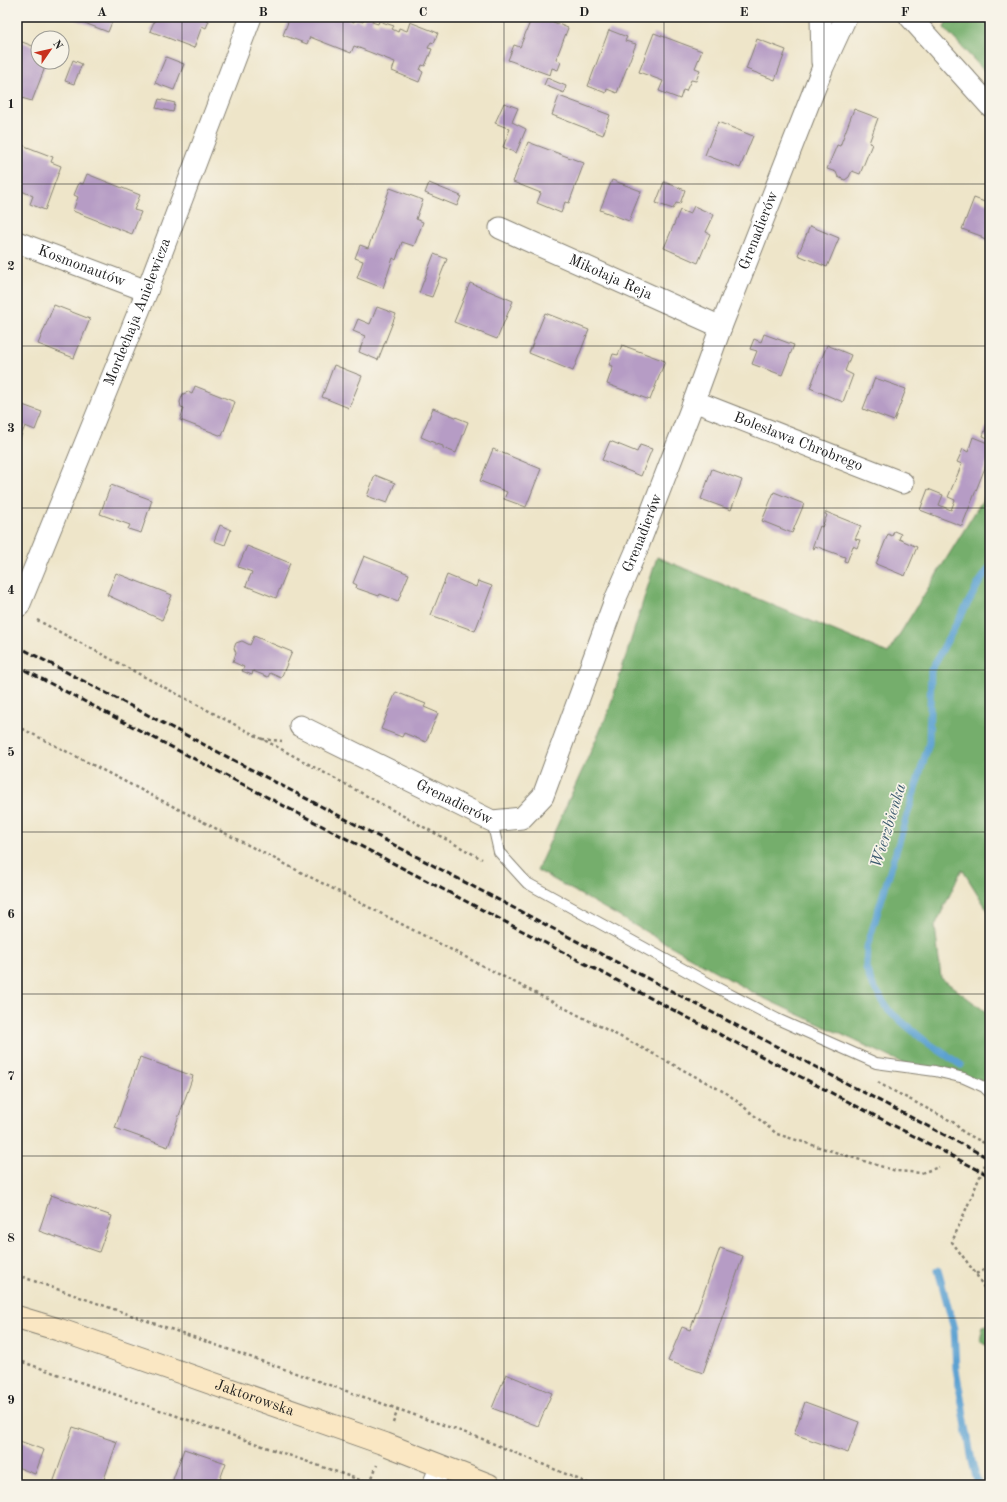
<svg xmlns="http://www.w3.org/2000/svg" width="1007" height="1502" font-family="'Old Standard TT',serif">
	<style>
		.forest { fill: #75ae6c; stroke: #486544 }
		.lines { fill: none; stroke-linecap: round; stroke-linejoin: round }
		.stream { stroke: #5ca1d1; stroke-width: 7 }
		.building { fill: #b69cc5 }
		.lane-casing { stroke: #858072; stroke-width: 12 }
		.street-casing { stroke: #858072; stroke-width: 23 }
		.secondary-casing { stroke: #858072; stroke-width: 24 }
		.path { stroke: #858072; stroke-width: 2.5; stroke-dasharray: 3 3; stroke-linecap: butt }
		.lane { stroke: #fff; stroke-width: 10 }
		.street { stroke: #fff; stroke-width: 21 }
		.secondary { stroke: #fae7c3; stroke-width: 22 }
		.rail { stroke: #1c1c1c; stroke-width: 3; stroke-dasharray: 6 3; stroke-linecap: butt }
		.grid { fill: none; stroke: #1c1c1c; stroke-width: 1; stroke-opacity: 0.55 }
		.labels { text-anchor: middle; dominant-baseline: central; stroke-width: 3.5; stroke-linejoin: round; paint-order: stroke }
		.street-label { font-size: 15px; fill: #1c1c1c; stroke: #f7f3e8 }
		.water-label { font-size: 16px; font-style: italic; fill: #39586d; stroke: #f7f3e8 }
		.neatline { fill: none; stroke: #1c1c1c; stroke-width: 1.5 }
		.grid-label { font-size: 13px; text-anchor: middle; font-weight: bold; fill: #1c1c1c }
	</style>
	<rect width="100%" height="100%" fill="#f7f3e8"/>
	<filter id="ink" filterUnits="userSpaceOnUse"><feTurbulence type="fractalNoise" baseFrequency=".025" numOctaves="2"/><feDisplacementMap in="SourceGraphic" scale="8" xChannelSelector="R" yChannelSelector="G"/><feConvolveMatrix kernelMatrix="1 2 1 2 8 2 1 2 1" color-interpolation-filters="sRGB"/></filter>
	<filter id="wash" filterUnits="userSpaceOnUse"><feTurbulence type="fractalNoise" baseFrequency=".012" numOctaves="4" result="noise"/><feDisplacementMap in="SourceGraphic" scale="16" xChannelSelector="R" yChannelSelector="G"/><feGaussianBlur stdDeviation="0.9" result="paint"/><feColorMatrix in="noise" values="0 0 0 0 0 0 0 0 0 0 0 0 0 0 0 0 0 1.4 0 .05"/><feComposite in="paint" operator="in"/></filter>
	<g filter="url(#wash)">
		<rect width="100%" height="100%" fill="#eee5c9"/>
		<g class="forest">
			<path d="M948,17H990V77L944,28Z"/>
			<path d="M990,488V914L962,869L935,926L941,978L990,1015V1089L903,1063L759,996L537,870L608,713L657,557L888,653Z"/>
			<path d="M990,1324V1347L980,1341L983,1326Z"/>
		</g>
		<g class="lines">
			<g class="stream">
				<path d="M961,1065L925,1041L889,1011L871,982L866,968L867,947L929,743L931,670L979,583L990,567"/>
				<path d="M938,1270L954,1329L956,1369L972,1461L978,1485"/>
			</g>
		</g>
		<g id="blocks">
			<g class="building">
				<path d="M69,17H114L108,32Z"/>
				<path d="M156,17H205L204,19L209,21L206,28L202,26L194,48L150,31Z"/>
				<path d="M290,17H349L348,20L354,22L355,19L363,22L365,17H371L373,18L372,22L378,24L379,21L394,26L392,29L398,32L399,28L407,31L410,22L438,33L434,43L431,42L428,48L432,49L425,66L422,65L420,70L423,72L419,82L392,71L395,62L354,46L351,53L310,37L307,44L283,35Z"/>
				<path d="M532,17H541L568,28L556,59L561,62L558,70L552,68L550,75L508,60L514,45L520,47Z"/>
				<path d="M609,30L627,37L625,41L636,44L617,93L607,89L606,93L588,86Z"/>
				<path d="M654,33L702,51L695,68L700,70L696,81L691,80L686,91L683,90L680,99L659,91L663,81L639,72Z"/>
				<path d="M757,39L786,50L775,80L746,69Z"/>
				<path d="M17,40L38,48V62H47L32,101L18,97L19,93L17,92Z"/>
				<path d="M166,57L184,64L174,90L155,83Z"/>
				<path d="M73,60L82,64L74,84L65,81Z"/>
				<path d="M547,78L566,86L564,93L544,85Z"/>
				<path d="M559,96L610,115L603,135L552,115Z"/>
				<path d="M159,99L175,103L173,112L156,108Z"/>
				<path d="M504,103L518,108L512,122L526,129L516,153L503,147L510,129L495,123Z"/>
				<path d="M854,109L878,118L869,143L872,144L860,174L852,171L849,177L845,180L838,177L836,172L827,169L837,145L840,146Z"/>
				<path d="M718,122L753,136L740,168L705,155Z"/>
				<path d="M528,142L584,163L569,203L565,202L561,213L537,203L541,193L513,182Z"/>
				<path d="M17,143L53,157L51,162L61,166L45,210L30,204L33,196L17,189Z"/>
				<path d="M87,174L140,195L134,210L141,212L132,234L73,211L78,197L74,195L79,183L83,184Z"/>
				<path d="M612,180L641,191L629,221L600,210Z"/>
				<path d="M664,182L685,190L680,204L676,203L673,209L656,203Z"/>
				<path d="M429,183L461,196L457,206L425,193Z"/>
				<path d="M390,188L423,200L416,219L423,222L414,246L402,242L396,260L393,258L383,288L357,278L363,261L355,258L360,245L368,248Z"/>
				<path d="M974,198L990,204V242L981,238V236L962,229Z"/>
				<path d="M694,206L714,215L706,232L710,234L698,263L664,248L680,210L690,214Z"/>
				<path d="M810,226L839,238L827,267L798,255Z"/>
				<path d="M434,254L447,259L432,297L419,293Z"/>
				<path d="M470,283L513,301L497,339L454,322Z"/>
				<path d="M54,305L90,319L74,358L38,344Z"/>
				<path d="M377,307L396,314L378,360L359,352L365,336L353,331L358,319L370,324Z"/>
				<path d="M545,313L589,330L573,371L529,353Z"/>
				<path d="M764,334L794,345L782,375L752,364L757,351L750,349L754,339L761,342Z"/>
				<path d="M622,345L665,361L650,400L607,384L613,366L609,365L613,354L618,355Z"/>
				<path d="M827,345L851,355L845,371L853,375L843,402L810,388Z"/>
				<path d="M334,365L362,376L349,408L322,397Z"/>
				<path d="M875,378L906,389L894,421L863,409Z"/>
				<path d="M195,386L235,402L222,436L180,420L184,408L181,407L180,402L183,394L188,392L192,394Z"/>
				<path d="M17,403L42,412L35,430L25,426L17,446Z"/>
				<path d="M433,408L468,422L456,453L443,448V446L437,444V445H435V443L421,437Z"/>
				<path d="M990,417V439L983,436Z"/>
				<path d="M973,437L990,444V455L962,526L920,510L928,489L943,495L939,505L951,510L955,500L948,497L962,464L957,462L963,449L968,452Z"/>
				<path d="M610,441L637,452L640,445L652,449L641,476L602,460Z"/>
				<path d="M493,449L541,469L526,507L504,499L507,492L480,481Z"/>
				<path d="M712,469L742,480L731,510L701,499Z"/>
				<path d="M375,475L395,483L387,503L367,496Z"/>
				<path d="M111,485L152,500L141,533L128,529L130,525L100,514Z"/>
				<path d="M774,492L804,504L792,533L762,521Z"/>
				<path d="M826,512L861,526L855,539L860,540L857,548L853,546L847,562L844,561L845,557L815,546L814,549L812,548L820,526L822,527L827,515L825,514Z"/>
				<path d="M220,525L231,530L225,545L214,541Z"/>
				<path d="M894,531L901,534L899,539L917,547L905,576L876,564L888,534L892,536Z"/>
				<path d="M247,546L290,563L276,598L246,586L252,572L238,567Z"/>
				<path d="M364,556L409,574L398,601L380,594L379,596L356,588L357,585L353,583Z"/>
				<path d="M116,573L172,595L162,620L107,595Z"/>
				<path d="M447,575L476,587L478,581L492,586L475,631L431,615Z"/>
				<path d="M254,636L292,652L281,678L270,673L268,677L253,671L252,675L242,671L244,667L233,662L236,653L234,648L236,643L242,641L250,645Z"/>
				<path d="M396,692L426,704L424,707L438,713L426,742L404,733L402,737L381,729Z"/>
				<path d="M140,1057L193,1076L168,1147L115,1128Z"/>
				<path d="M51,1195L112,1216L99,1252L39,1231Z"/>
				<path d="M720,1248L743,1256L703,1373L668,1361L682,1327L690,1330Z"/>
				<path d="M506,1374L552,1393L538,1426L492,1408Z"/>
				<path d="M805,1402L859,1422L848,1453L794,1434Z"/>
				<path d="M73,1427L117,1442L102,1485H60L53,1483Z"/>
				<path d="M17,1440L44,1450L35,1474L17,1467Z"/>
				<path d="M184,1449L226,1463L218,1485H171Z"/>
			</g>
		</g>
	</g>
	<g filter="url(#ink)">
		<use href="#blocks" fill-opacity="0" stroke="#858072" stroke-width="1"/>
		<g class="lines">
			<defs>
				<path id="lane" d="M492,821L499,852L527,883L710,984L777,1019L876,1063L935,1071L964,1078L984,1087L990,1093"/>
				<g id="street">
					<path d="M821,17L822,62"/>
					<path d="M910,17L990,106"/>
					<path id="s1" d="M500,228L721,327"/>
					<path id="s2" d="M17,242L147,291"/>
					<path id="s3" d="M694,401L903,483"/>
					<path id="s4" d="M19,606L147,291L251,17"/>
					<path id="s5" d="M300,726L492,821L522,818L543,796L615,600L637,549L694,401L721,327L823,67L846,17"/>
					<path d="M433,1485L441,1466"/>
				</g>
				<g id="secondary">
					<path id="s6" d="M17,1317L60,1330L385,1444L489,1485"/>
				</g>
			</defs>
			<use href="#lane" class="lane-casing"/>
			<use href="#street" class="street-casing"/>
			<use href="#secondary" class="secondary-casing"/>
			<g class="path">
				<path d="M37,620L281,749L482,859"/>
				<path d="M17,726L646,1050L728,1094L777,1134L896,1171L921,1173L939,1167"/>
				<path d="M262,739L282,741"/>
				<path d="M17,741L20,727"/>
				<path d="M878,1082L884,1086L953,1122L963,1132L990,1146"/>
				<path d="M990,1153L952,1242L976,1274L990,1298"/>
				<path d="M976,1274L990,1267"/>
				<path d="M17,1275L480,1438L592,1485"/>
				<path d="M17,1360L374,1485"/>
				<path d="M393,1423L398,1409"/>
				<path d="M370,1483L377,1465"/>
			</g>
			<use href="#lane" class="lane"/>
			<use href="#street" class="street"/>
			<use href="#secondary" class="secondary"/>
			<g class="rail">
				<path d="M17,646L990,1159"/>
				<path d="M17,666L990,1176"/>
			</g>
		</g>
	</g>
	<path class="grid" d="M182,17V1485M343,17V1485M504,17V1485M664,17V1485M824,17V1485M17,184H990M17,346H990M17,508H990M17,670H990M17,832H990M17,994H990M17,1156H990M17,1318H990"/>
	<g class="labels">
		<g class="street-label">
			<text stroke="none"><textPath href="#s5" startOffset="880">Grenadierów</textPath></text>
			<text stroke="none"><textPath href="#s2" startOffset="69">Kosmonautów</textPath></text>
			<text stroke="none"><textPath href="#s1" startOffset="121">Mikołaja Reja</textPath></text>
			<text stroke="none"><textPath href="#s4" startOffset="317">Mordechaja Anielewicza</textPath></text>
			<text stroke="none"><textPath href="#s3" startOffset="112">Bolesława Chrobrego</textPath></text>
			<text stroke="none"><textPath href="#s5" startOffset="556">Grenadierów</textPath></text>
			<text stroke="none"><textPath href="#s5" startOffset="172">Grenadierów</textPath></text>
			<text stroke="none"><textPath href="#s6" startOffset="251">Jaktorowska</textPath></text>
		</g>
		<g class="water-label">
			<text transform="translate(889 826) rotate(-73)">Wierzbienka</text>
		</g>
	</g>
	<rect width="1007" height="1502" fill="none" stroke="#f7f3e8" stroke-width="44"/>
	<g transform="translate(50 50) rotate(56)"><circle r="19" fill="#f7f3e8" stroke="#9f9d96"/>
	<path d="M0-3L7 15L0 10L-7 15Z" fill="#c8321e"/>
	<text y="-6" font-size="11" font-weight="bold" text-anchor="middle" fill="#1c1c1c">N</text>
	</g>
	<rect x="22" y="22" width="963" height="1458" class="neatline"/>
	<g class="grid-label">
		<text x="102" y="16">A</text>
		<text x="263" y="16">B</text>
		<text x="423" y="16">C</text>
		<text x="584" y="16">D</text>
		<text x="744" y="16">E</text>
		<text x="905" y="16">F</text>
		<text x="11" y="108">1</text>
		<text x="11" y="270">2</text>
		<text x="11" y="432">3</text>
		<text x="11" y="594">4</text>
		<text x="11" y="756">5</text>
		<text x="11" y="918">6</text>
		<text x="11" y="1080">7</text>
		<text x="11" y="1242">8</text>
		<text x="11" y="1404">9</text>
	</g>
</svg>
